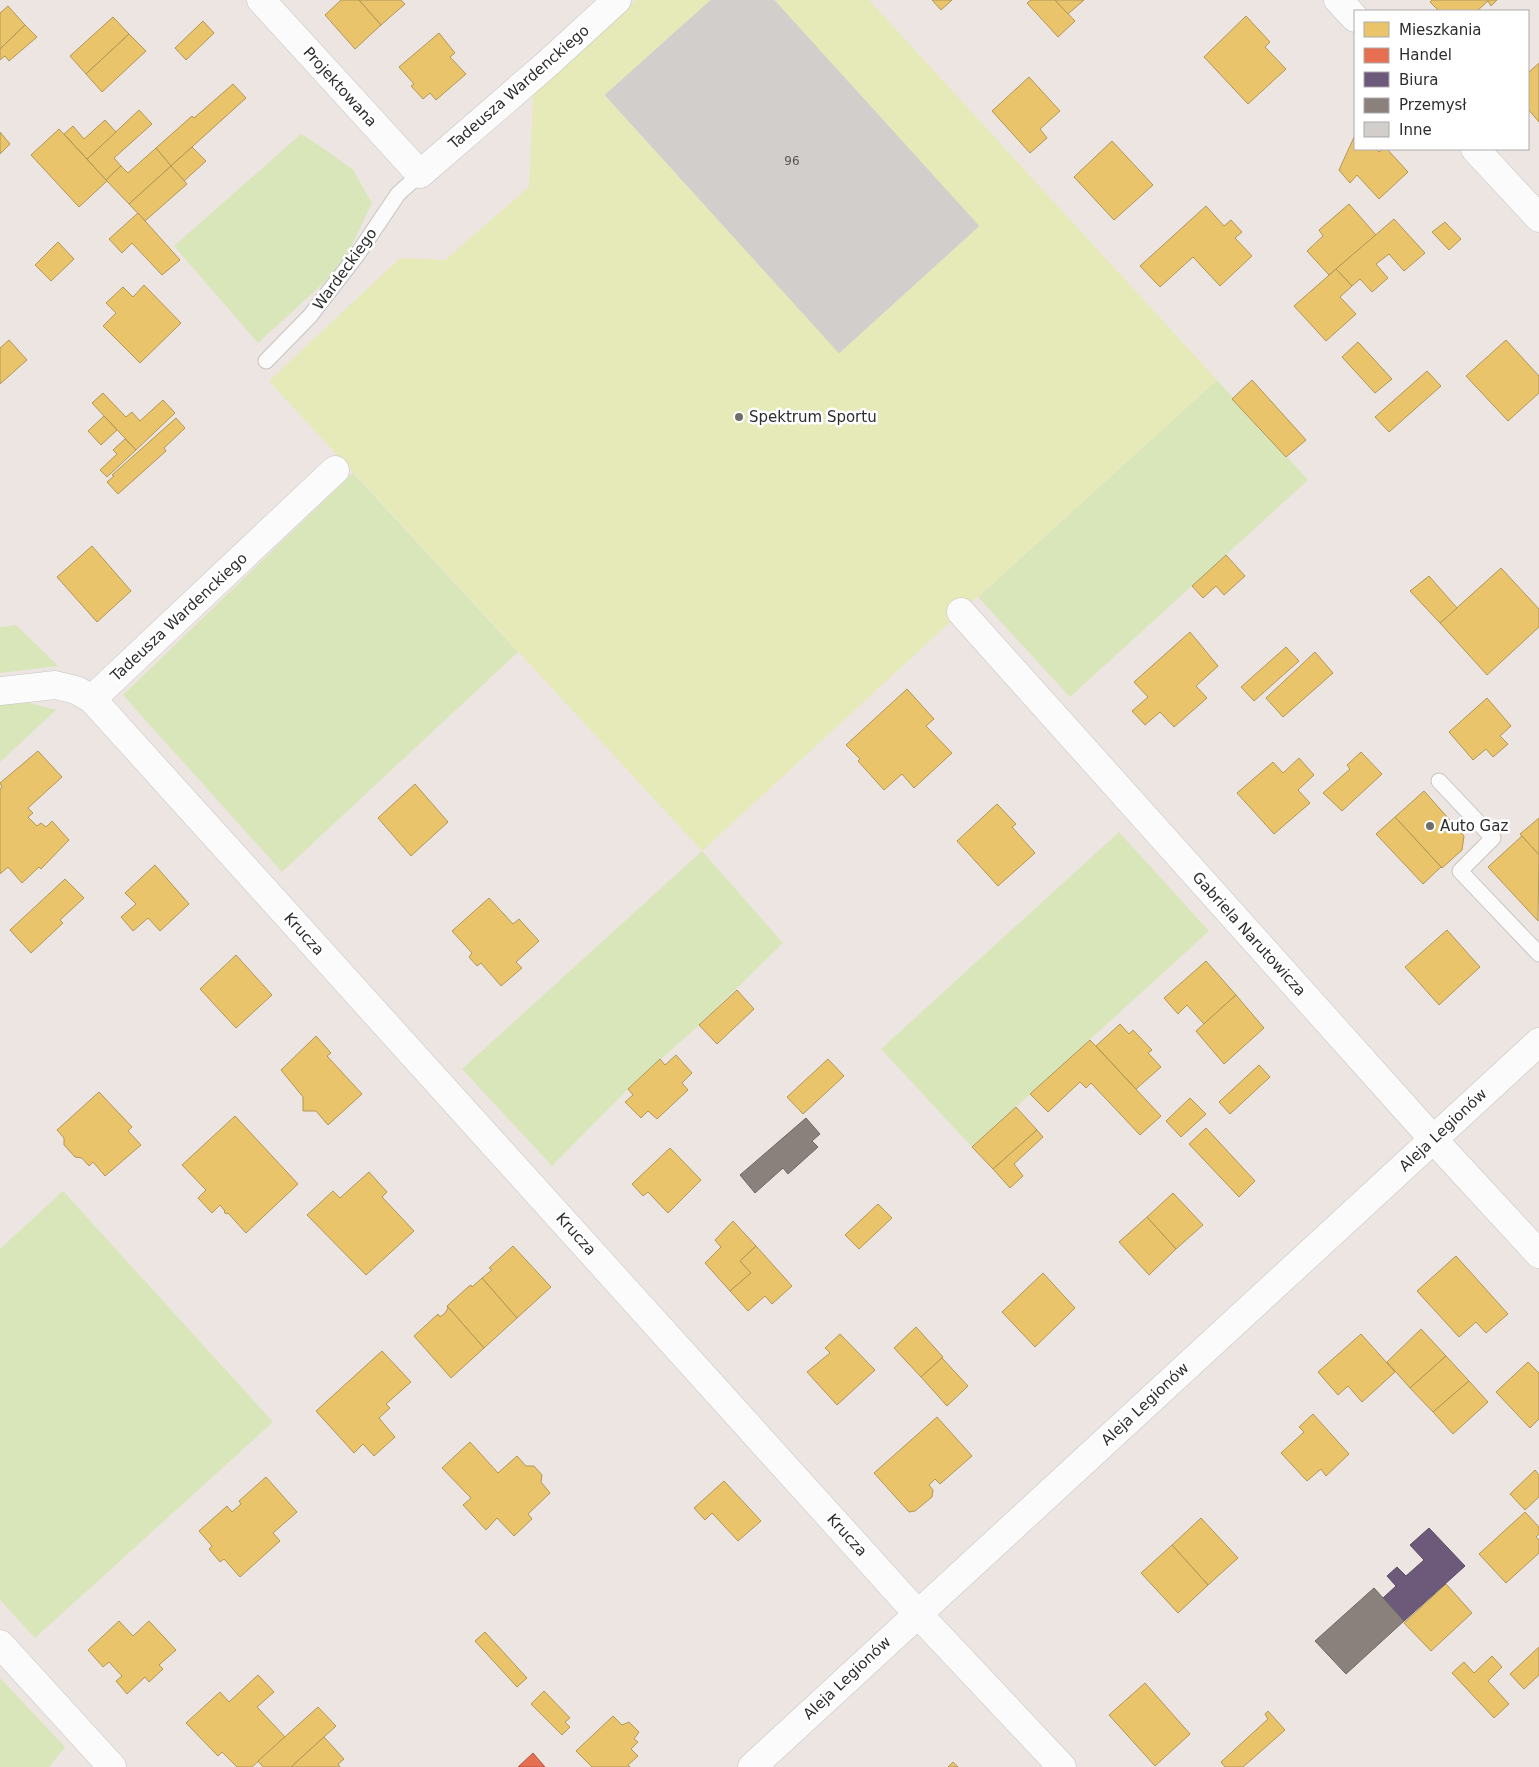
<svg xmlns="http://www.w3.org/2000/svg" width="1539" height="1767" font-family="'DejaVu Sans',sans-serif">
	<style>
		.green { fill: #d9e6ba }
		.pitch { fill: #e6eab8 }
		.homes { fill: #e9c46a; stroke: #b19758 }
		.shops { fill: #e76f51; stroke: #af5b46 }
		.offices { fill: #6d597a; stroke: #5a4c63 }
		.industry { fill: #8a817c; stroke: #6e6864 }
		.building { fill: #d2cecc; stroke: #d7d1ce }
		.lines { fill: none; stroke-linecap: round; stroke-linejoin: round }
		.lane-casing { stroke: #c6c4c3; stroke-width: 17 }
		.street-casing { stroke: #c6c4c3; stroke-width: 29 }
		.secondary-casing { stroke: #c6c4c3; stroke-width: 29 }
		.lane { stroke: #fcfbfb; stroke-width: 15 }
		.street { stroke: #fcfbfb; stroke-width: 28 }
		.secondary { stroke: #fcfbfb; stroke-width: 28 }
		.poi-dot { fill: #706d6c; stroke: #fff; stroke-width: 2 }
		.labels { text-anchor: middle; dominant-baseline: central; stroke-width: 5; stroke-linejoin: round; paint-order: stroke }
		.number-label { font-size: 12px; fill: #575656 }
		.street-label { font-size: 15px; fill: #2d2d2d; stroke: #fff }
		.poi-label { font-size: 15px; fill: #2d2d2d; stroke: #fff; text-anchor: start }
	</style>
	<rect width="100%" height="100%" fill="#ece5e2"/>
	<g class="green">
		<path d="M301,134L326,150L353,170L372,203L342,266L258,343L174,246Z"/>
		<path d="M1217,380L1308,480L1070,697L978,597Z"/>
		<path d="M353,473L518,652L282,872L123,695Z"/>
		<path d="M16,625L58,666L0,673V627Z"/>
		<path d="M0,700L22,701L56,710L0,762Z"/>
		<path d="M1119,832L1209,931L972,1147L881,1049Z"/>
		<path d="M702,851L783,943L699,1025L628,1089L552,1166L462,1069Z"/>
		<path d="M63,1191L273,1422L35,1638L0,1600V1249Z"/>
		<path d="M0,1678L65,1747L49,1767H0Z"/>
	</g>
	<path class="pitch" d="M636,0H869L1217,380L961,612L702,851L269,381L400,258L445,260L529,187L533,94Z"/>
	<g class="homes">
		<path d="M341,0H359L381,25L355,49L325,15Z"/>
		<path d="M359,0H401L405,4L381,25Z"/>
		<path d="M932,0H952L941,10Z"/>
		<path d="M1031,0H1055L1075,21L1058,37L1027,3Z"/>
		<path d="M1055,0H1084L1068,14Z"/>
		<path d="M1432,0H1497L1491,6L1488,1L1477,11H1439L1430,2Z"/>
		<path d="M8,6L25,25L0,49V13Z"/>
		<path d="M1246,16L1270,42L1265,47L1286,69L1248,104L1204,57Z"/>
		<path d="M113,17L129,34L86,74L70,56Z"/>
		<path d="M203,21L214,33L186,60L175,48Z"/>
		<path d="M25,25L37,37L9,61L5,56L0,60V49Z"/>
		<path d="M439,33L455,53L450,57L466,74L436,100L430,93L423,99L411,86L414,84L399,67Z"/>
		<path d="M129,34L146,51L102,92L86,74Z"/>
		<path d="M1539,63V122L1528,109V73Z"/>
		<path d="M1029,77L1060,111L1040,129L1047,138L1030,153L992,111Z"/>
		<path d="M233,84L246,98L171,166L156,148L192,116L194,118Z"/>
		<path d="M139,110L152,124L114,158L121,166L106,180L87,159Z"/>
		<path d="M105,120L116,132L87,159L64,134L73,126L84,139Z"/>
		<path d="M59,129L107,181L79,207L31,155Z"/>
		<path d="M0,132L10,144L0,154Z"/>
		<path d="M1355,135V149H1376L1379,152L1383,149H1387L1408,172L1379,199L1357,175L1350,183L1339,170Z"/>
		<path d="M1112,141L1153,185L1114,220L1074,177Z"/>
		<path d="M192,147L206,161L184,181L171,166Z"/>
		<path d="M156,148L171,166L129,204L106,180L121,166L128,173Z"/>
		<path d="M171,166L187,184L145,221L129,204Z"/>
		<path d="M1349,204L1376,235L1329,275L1307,251L1323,236L1319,230Z"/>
		<path d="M1206,206L1224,226L1231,220L1242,232L1235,238L1252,256L1220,286L1193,257L1160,287L1140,266Z"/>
		<path d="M138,213L180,260L162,275L132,243L122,253L109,239Z"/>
		<path d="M1394,219L1425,253L1404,271L1389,254L1376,264L1388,278L1372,292L1360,279L1352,286L1336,269Z"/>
		<path d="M1445,222L1461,239L1449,250L1432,232Z"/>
		<path d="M58,242L74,259L51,281L35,265Z"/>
		<path d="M1336,269L1352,286L1340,297L1356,314L1326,341L1294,306Z"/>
		<path d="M144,285L181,323L140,363L103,326L116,313L106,303L123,287L133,297Z"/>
		<path d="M9,340L27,360L0,384V348Z"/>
		<path d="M1506,340L1539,376V393L1508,421L1466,376Z"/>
		<path d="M1358,342L1392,379L1375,393L1342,357Z"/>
		<path d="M1427,371L1441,386L1389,432L1375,417Z"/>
		<path d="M1252,380L1306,440L1286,457L1232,399Z"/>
		<path d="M103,393L126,417L132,412L140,421L163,400L175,413L136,450L92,403Z"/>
		<path d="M104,416L117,430L101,445L88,431Z"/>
		<path d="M176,418L185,428L164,448L166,451L118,494L107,482L114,476L112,475Z"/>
		<path d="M125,439L136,450L107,477L100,470L117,454L113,450Z"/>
		<path d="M92,546L131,591L97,622L57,577Z"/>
		<path d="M1226,555L1245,576L1224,595L1216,586L1203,598L1192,586Z"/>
		<path d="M1501,568L1539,609V627L1487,675L1440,623Z"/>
		<path d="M1429,576L1457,608L1440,623L1410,591Z"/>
		<path d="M1190,632L1218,666L1196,686L1207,698L1174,727L1160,712L1145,725L1132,711L1148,697L1134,682Z"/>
		<path d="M1286,647L1299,661L1254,701L1241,687Z"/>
		<path d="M1315,652L1333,673L1283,717L1266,698Z"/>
		<path d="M907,689L934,719L926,726L952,753L914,788L902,774L884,790L858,761L860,759L846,745Z"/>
		<path d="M1487,698L1511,726L1500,736L1508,744L1493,757L1486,749L1473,760L1449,732Z"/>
		<path d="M38,751L62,777L28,808L33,813L28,817L37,826L41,823L46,827L52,821L69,840L41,869L39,867L22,883L8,867L0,874V789L2,787L0,783Z"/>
		<path d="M1361,752L1382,774L1342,811L1323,793L1350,769L1347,765Z"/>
		<path d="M1299,758L1314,775L1298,790L1310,803L1274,834L1237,793L1273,762L1283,773Z"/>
		<path d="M415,784L448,822L411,856L378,818Z"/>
		<path d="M1424,791L1464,836L1462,850L1442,868L1395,817Z"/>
		<path d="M997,804L1016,824L1012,827L1035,853L998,886L957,841Z"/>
		<path d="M1395,817L1441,867L1423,884L1376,834Z"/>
		<path d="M1539,818V855L1520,834Z"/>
		<path d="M1522,836L1539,855L1538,921L1488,867Z"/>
		<path d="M155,865L189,904L160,931L148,918L133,931L121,917L136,904L125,893Z"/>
		<path d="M65,879L84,898L60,920L63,923L31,953L10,930Z"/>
		<path d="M489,898L513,924L519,919L539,941L516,962L522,968L501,986L481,963L477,966L469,957L472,953L452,931Z"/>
		<path d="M1447,930L1480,967L1439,1005L1405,967Z"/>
		<path d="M236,955L272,995L236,1028L200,989Z"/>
		<path d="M1206,961L1236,995L1204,1024L1187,1005L1178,1014L1164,998Z"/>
		<path d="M737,990L754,1009L717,1044L699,1025Z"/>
		<path d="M1236,995L1264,1028L1224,1064L1196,1031Z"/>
		<path d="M1120,1024L1129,1034L1133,1030L1152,1050L1148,1053L1161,1067L1136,1089L1096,1046Z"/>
		<path d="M316,1036L331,1053L327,1056L362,1094L328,1125L316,1111H303V1097L281,1070Z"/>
		<path d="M1090,1040L1161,1116L1140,1135L1091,1083L1086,1088L1080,1082L1048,1112L1030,1094Z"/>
		<path d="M676,1055L692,1073L682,1083L688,1090L657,1119L648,1111L641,1118L625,1102L633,1095L628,1089L660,1059L665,1065Z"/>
		<path d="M828,1059L844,1076L803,1114L787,1097Z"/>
		<path d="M1259,1065L1270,1077L1230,1114L1219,1102Z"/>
		<path d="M99,1092L132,1127L128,1131L141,1145L105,1176L93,1162L89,1166L82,1158L75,1157L64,1145V1138L57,1130Z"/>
		<path d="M1190,1098L1206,1114L1181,1137L1166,1121Z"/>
		<path d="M1016,1107L1037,1130L993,1169L972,1147Z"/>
		<path d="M235,1116L298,1184L246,1233L228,1213L226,1214L224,1212L225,1211L220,1205L212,1213L198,1198L206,1190L182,1165Z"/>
		<path d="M1206,1128L1255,1181L1239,1197L1189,1144Z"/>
		<path d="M1037,1130L1043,1137L1014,1164L1023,1176L1010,1188L993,1169Z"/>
		<path d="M670,1148L701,1180L668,1213L648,1192L643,1196L632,1184Z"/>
		<path d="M369,1172L387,1192L382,1197L414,1231L366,1275L307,1215L333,1191L340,1198Z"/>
		<path d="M1173,1193L1203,1225L1176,1249L1147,1217Z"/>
		<path d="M878,1204L892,1218L859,1249L845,1235Z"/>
		<path d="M1147,1217L1176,1249L1149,1275L1119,1242Z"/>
		<path d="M733,1221L756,1246L740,1261L751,1273L730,1291L705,1263L721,1247L715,1240Z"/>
		<path d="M513,1246L551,1287L517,1318L482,1278L492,1270L489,1268Z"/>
		<path d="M756,1246L792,1286L772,1304L765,1296L748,1311L730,1291L751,1273L740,1261Z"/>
		<path d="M1456,1256L1508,1314L1486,1333L1476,1322L1459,1337L1417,1291Z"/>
		<path d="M1043,1273L1075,1308L1035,1347L1002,1312Z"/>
		<path d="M482,1278L517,1318L484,1348L447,1306L468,1287L471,1285L472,1287Z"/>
		<path d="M447,1306L484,1348L451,1378L414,1336L438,1314L440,1317L445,1313L448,1308Z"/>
		<path d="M916,1327L943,1357L921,1377L894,1348Z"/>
		<path d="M1421,1329L1446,1356L1410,1388L1387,1362Z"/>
		<path d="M840,1334L875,1370L837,1405L807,1372L830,1353L825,1348Z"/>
		<path d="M1361,1334L1395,1372L1362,1402L1348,1386L1338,1395L1318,1372Z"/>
		<path d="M382,1351L411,1382L386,1404L390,1408L379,1418L395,1437L374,1456L363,1444L354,1453L316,1411Z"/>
		<path d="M1446,1356L1469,1381L1433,1412L1410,1388Z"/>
		<path d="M942,1358L968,1386L947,1406L921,1377Z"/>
		<path d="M1528,1362L1539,1373V1419L1530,1428L1496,1392Z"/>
		<path d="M1469,1381L1488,1402L1453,1434L1433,1412Z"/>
		<path d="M1313,1414L1349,1454L1326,1476L1321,1469L1307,1481L1281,1453L1304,1432L1299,1427Z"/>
		<path d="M937,1417L972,1456L940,1484L935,1479L929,1485L933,1490L932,1497L915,1511L909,1512L874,1473Z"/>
		<path d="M470,1442L498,1473L517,1456L526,1466H534L542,1475L541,1482L550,1493L528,1514L532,1519L514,1536L497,1518L486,1530L463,1505L471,1498L442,1468Z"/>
		<path d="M1535,1470L1539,1475V1497L1525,1510L1510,1494Z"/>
		<path d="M266,1477L297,1512L273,1533L280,1541L240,1577L224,1559L220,1562L209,1549L212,1546L199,1531L227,1506L232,1512L241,1504L239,1501Z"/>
		<path d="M724,1481L761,1521L738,1541L712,1513L705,1520L694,1508Z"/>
		<path d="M1525,1512L1539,1527V1534L1536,1537L1539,1540V1553L1506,1583L1479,1554Z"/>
		<path d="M1201,1518L1238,1558L1208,1585L1172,1545Z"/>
		<path d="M1172,1545L1208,1585L1178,1613L1141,1573Z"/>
		<path d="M1446,1584L1472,1613L1431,1651L1404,1623Z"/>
		<path d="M119,1621L133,1636L149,1621L176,1650L159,1665L163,1669L149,1682L145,1677L127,1694L116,1681L122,1676L109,1662L103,1667L88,1650Z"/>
		<path d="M485,1632L527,1678L517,1687L475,1641Z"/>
		<path d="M1539,1647V1675L1524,1689L1510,1674Z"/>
		<path d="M1492,1656L1502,1667L1488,1681L1509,1704L1494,1718L1452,1673L1464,1662L1474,1673Z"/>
		<path d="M258,1675L274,1692L257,1707L285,1737L252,1767H237L222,1752L218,1756L186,1723L220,1692L229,1702Z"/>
		<path d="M1145,1683L1190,1734L1155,1766L1109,1715Z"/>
		<path d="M544,1691L570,1718L565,1722L570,1727L562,1735L531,1704Z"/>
		<path d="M318,1707L336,1726L291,1767H263L258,1761Z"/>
		<path d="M1268,1711L1285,1730L1243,1767H1225L1221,1762L1268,1719L1265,1714Z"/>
		<path d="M613,1716L622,1725L629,1722L639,1732L634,1739L638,1742L631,1749L638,1756L628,1765L630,1767H592L576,1751Z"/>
		<path d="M324,1737L344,1759L338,1764L340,1767H291Z"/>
		<path d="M953,1762L958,1767H948Z"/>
	</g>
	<path class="shops" d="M533,1753L545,1767H518Z"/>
	<path class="offices" d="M1429,1528L1465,1566L1404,1621L1383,1598L1396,1586L1387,1576L1397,1567L1406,1576L1424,1560L1410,1545Z"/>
	<g class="industry">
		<path d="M806,1118L820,1134L812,1141L818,1147L788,1174L783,1168L755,1193L740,1175Z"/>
		<path d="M1374,1588L1404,1621L1346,1674L1315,1641Z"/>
	</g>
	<path class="building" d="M711,0H774L979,226L839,353L605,95Z"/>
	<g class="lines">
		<defs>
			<g id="lane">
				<path d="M266,361L310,316L357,255L398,194L420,174"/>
				<path d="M1439,781L1493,838L1460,871L1539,954"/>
			</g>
			<g id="street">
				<path d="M261,0L420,174L546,65L617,0"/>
				<path d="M1338,0L1355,18"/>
				<path d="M1475,149L1539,218"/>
				<path d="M961,612L1433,1139L1539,1254"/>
				<path d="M0,691L55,685L76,690L92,699L335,470"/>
				<path d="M92,699L917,1613L1062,1767"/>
				<path d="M0,1644L112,1767"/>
			</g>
			<path id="secondary" d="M752,1767L1539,1042"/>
		</defs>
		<use href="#lane" class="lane-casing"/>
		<use href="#street" class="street-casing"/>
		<use href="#secondary" class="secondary-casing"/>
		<use href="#lane" class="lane"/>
		<use href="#street" class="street"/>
		<use href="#secondary" class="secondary"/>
	</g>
	<g class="poi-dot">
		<circle cx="739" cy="417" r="5"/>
		<circle cx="1430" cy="826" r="5"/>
	</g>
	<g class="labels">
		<g class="number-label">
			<text x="792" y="161">96</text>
		</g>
		<g class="street-label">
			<text transform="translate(340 87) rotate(48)">Projektowana</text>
			<text transform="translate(519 87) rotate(-41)">Tadeusza Wardenckiego</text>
			<text transform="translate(345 269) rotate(-54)">Wardeckiego</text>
			<text transform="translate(179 617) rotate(-43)">Tadeusza Wardenckiego</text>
			<text transform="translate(304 934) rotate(48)">Krucza</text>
			<text transform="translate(1249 934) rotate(48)">Gabriela Narutowicza</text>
			<text transform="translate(1443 1130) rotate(-43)">Aleja Legionów</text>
			<text transform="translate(576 1234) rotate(48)">Krucza</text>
			<text transform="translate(1145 1404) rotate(-43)">Aleja Legionów</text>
			<text transform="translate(847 1535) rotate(48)">Krucza</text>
			<text transform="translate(847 1678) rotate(-43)">Aleja Legionów</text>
		</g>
		<g class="poi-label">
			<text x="749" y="417">Spektrum Sportu</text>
			<text x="1440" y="826">Auto Gaz</text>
		</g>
	</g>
	<rect x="1354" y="10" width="175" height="140" fill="#ffffff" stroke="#ababab"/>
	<rect x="1364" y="22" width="25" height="15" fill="#e9c46a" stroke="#ababab"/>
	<text x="1399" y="35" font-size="15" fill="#2d2d2d">Mieszkania</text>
	<rect x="1364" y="48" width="25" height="15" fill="#e76f51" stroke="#ababab"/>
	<text x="1399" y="60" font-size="15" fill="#2d2d2d">Handel</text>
	<rect x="1364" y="72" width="25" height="15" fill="#6d597a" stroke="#ababab"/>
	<text x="1399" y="85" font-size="15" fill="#2d2d2d">Biura</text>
	<rect x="1364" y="98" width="25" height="15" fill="#8a817c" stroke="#ababab"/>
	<text x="1399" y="110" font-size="15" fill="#2d2d2d">Przemysł</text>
	<rect x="1364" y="122" width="25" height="15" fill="#d2cecc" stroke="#ababab"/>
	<text x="1399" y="135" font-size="15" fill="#2d2d2d">Inne</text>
</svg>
